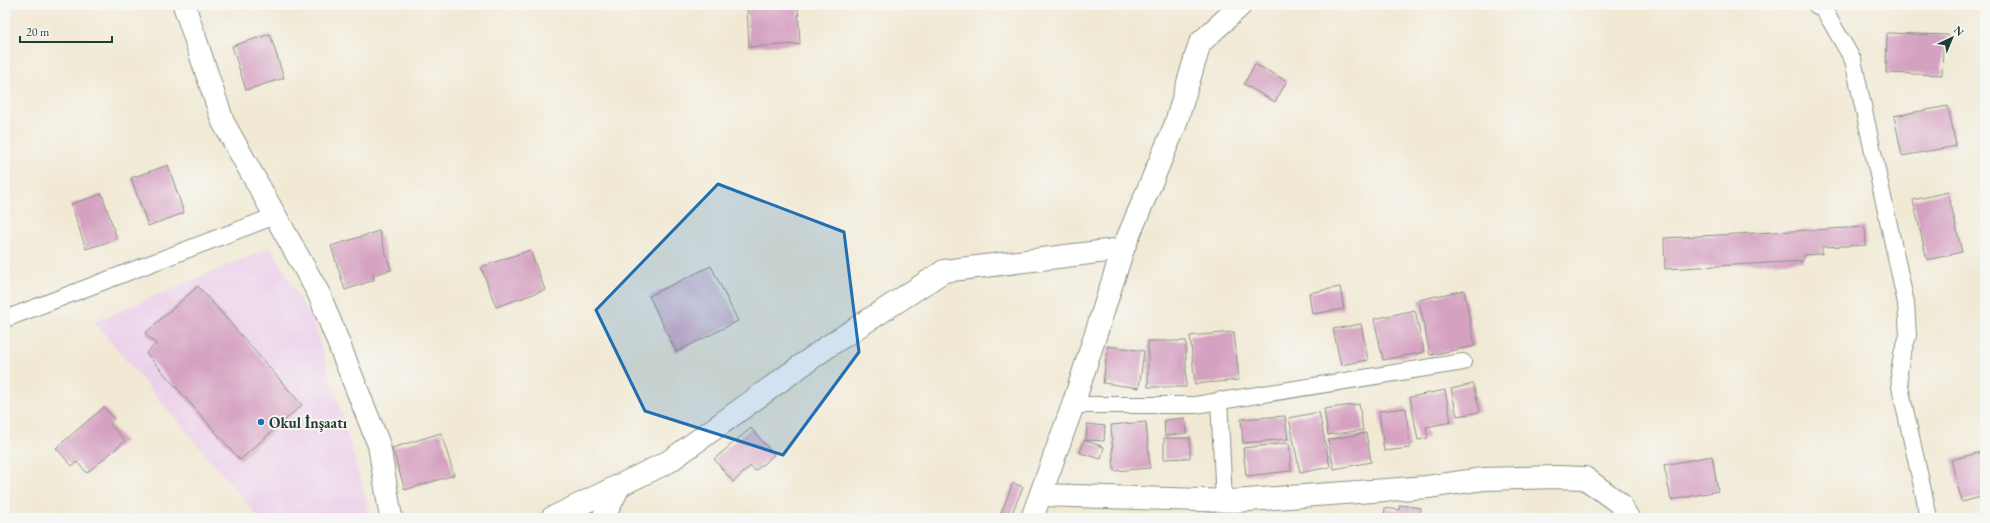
<svg xmlns="http://www.w3.org/2000/svg" width="1990" height="523" font-family="'EB Garamond',serif">
	<style>
		.built { fill: #ecd1ea }
		.building { fill: #d5a1c1 }
		.lines { fill: none; stroke-linecap: round; stroke-linejoin: round }
		.lane-casing { stroke: #889384; stroke-width: 18 }
		.street-casing { stroke: #889384; stroke-width: 24 }
		.lane { stroke: #fff; stroke-width: 16 }
		.street { stroke: #fff; stroke-width: 22 }
		.marked { fill: #1f6fb2; fill-opacity: 0.2; stroke: #1f6fb2; stroke-width: 3; stroke-linejoin: round }
		.poi-dot { fill: #1f6fb2; stroke: #f6f6f2; stroke-width: 1.5 }
		.labels { text-anchor: middle; dominant-baseline: central; stroke-width: 4; stroke-linejoin: round; paint-order: stroke }
		.poi-label { font-size: 15px; font-weight: bold; fill: #1f3d34; stroke: #f6f6f2; text-anchor: start }
	</style>
	<rect width="100%" height="100%" fill="#f6f6f2"/>
	<filter id="ink" filterUnits="userSpaceOnUse"><feTurbulence type="fractalNoise" baseFrequency=".025" numOctaves="2"/><feDisplacementMap in="SourceGraphic" scale="8" xChannelSelector="R" yChannelSelector="G"/><feConvolveMatrix kernelMatrix="1 2 1 2 8 2 1 2 1" color-interpolation-filters="sRGB"/></filter>
	<filter id="wash" filterUnits="userSpaceOnUse"><feTurbulence type="fractalNoise" baseFrequency=".012" numOctaves="4" result="noise"/><feDisplacementMap in="SourceGraphic" scale="16" xChannelSelector="R" yChannelSelector="G"/><feGaussianBlur stdDeviation="0.9" result="paint"/><feColorMatrix in="noise" values="0 0 0 0 0 0 0 0 0 0 0 0 0 0 0 0 0 1.4 0 .05"/><feComposite in="paint" operator="in"/></filter>
	<g filter="url(#wash)">
		<rect width="100%" height="100%" fill="#f1e9d4"/>
		<path class="built" d="M271,247L315,326L372,518H259L94,322Z"/>
		<g id="blocks">
			<g class="building">
				<path d="M747,5H798L800,44L749,47Z"/>
				<path d="M1887,33L1948,35V48H1943L1942,75L1886,73Z"/>
				<path d="M270,34L284,78L246,90L232,46Z"/>
				<path d="M1255,64L1287,81L1275,102L1244,84Z"/>
				<path d="M1948,106L1956,146L1902,156L1894,116Z"/>
				<path d="M168,165L184,213L148,226L131,178Z"/>
				<path d="M1948,192L1962,252L1927,260L1913,200Z"/>
				<path d="M102,194L117,239L86,249L71,204Z"/>
				<path d="M1865,227L1866,245L1822,247V254L1803,255V261L1665,269L1664,238Z"/>
				<path d="M379,231L391,270L373,275L374,280L345,290L331,246Z"/>
				<path d="M530,250L545,290L496,307L481,267Z"/>
				<path d="M711,266L738,321L676,352L649,296Z"/>
				<path d="M198,286L302,405L240,460L146,353L156,344L145,333Z"/>
				<path d="M1340,287L1344,309L1312,314L1309,293Z"/>
				<path d="M1464,290L1475,346L1430,355L1419,300Z"/>
				<path d="M1415,310L1424,352L1383,360L1374,319Z"/>
				<path d="M1361,324L1368,360L1341,365L1333,329Z"/>
				<path d="M1234,332L1239,380L1195,384L1190,336Z"/>
				<rect x="1148" y="341" width="38" height="46"/>
				<path d="M1108,346L1144,351L1139,388L1103,383Z"/>
				<path d="M1473,384L1480,412L1457,416L1451,389Z"/>
				<path d="M1445,390L1451,422L1426,427L1428,438L1418,440L1410,397Z"/>
				<path d="M1359,404L1363,430L1328,435L1324,409Z"/>
				<path d="M104,407L114,419L110,424L125,441L87,473L77,462L72,466L56,448Z"/>
				<path d="M1406,408L1410,448L1384,451L1379,411Z"/>
				<path d="M1319,412L1330,467L1300,473L1289,418Z"/>
				<path d="M1285,416L1288,439L1243,443L1241,419Z"/>
				<path d="M1185,418L1187,433L1165,436L1164,420Z"/>
				<path d="M1146,422L1150,468L1114,471L1111,425Z"/>
				<path d="M1087,424L1105,426L1104,441L1086,440Z"/>
				<path d="M751,428L774,455L755,471L751,466L733,482L714,459Z"/>
				<path d="M441,433L454,475L405,490L392,448Z"/>
				<path d="M1366,433L1371,462L1334,469L1328,440Z"/>
				<path d="M1164,438H1190V458L1164,459Z"/>
				<path d="M1084,440L1104,447L1101,459L1080,453Z"/>
				<path d="M1289,443L1291,471L1246,476L1243,448Z"/>
				<path d="M1985,451V496L1962,502L1951,460Z"/>
				<path d="M1712,456L1718,491L1671,500L1664,465Z"/>
				<path d="M1013,483L1023,487L1010,518H999Z"/>
				<path d="M1400,505L1421,508L1420,518H1384L1385,508L1399,510Z"/>
			</g>
		</g>
	</g>
	<g filter="url(#ink)">
		<use href="#blocks" fill-opacity="0" stroke="#889384" stroke-width="1"/>
		<g class="lines">
			<defs>
				<g id="lane">
					<path d="M1816,5L1824,10L1853,60L1906,303L1908,336L1902,354L1899,372L1900,387L1929,518"/>
					<path d="M5,319L275,216"/>
					<path d="M1219,400L1224,501"/>
					<path d="M1073,405H1195L1463,362"/>
				</g>
				<g id="street">
					<path d="M184,5L223,122L319,294L379,445L391,518"/>
					<path d="M1041,495L1234,501L1427,487L1483,479L1557,477L1585,478L1619,503L1628,518"/>
					<path d="M552,518L668,462L827,347L944,271L1123,249"/>
					<path d="M603,518L620,485"/>
					<path d="M1032,518L1073,405L1123,249L1175,126L1200,43L1241,5"/>
				</g>
			</defs>
			<use href="#lane" class="lane-casing"/>
			<use href="#street" class="street-casing"/>
			<use href="#lane" class="lane"/>
			<use href="#street" class="street"/>
		</g>
	</g>
	<path class="marked" d="M718,184L844,232L859,352L783,455L645,411L596,310Z"/>
	<circle class="poi-dot" cx="261" cy="422" r="4"/>
	<g class="labels">
		<g class="poi-label">
			<text x="269" y="422">Okul İnşaatı</text>
		</g>
	</g>
	<rect width="1990" height="523" fill="none" stroke="#f6f6f2" stroke-width="20"/>
	<g transform="translate(1952 38) rotate(44)" stroke="#f6f6f2" stroke-width="3" paint-order="stroke">
	<path d="M0-3L7 15L0 10L-7 15Z" fill="#1f3d34"/>
	<text y="-6" font-size="11" font-weight="bold" text-anchor="middle" fill="#1f3d34">N</text>
	</g>
	<path d="M20 36v6h92v-6" fill="none" stroke="#1f3d34" stroke-width="2"/>
	<text x="26" y="36" font-size="12" fill="#1f3d34" stroke="#f6f6f2" stroke-width="3" paint-order="stroke">20 m</text>
</svg>
